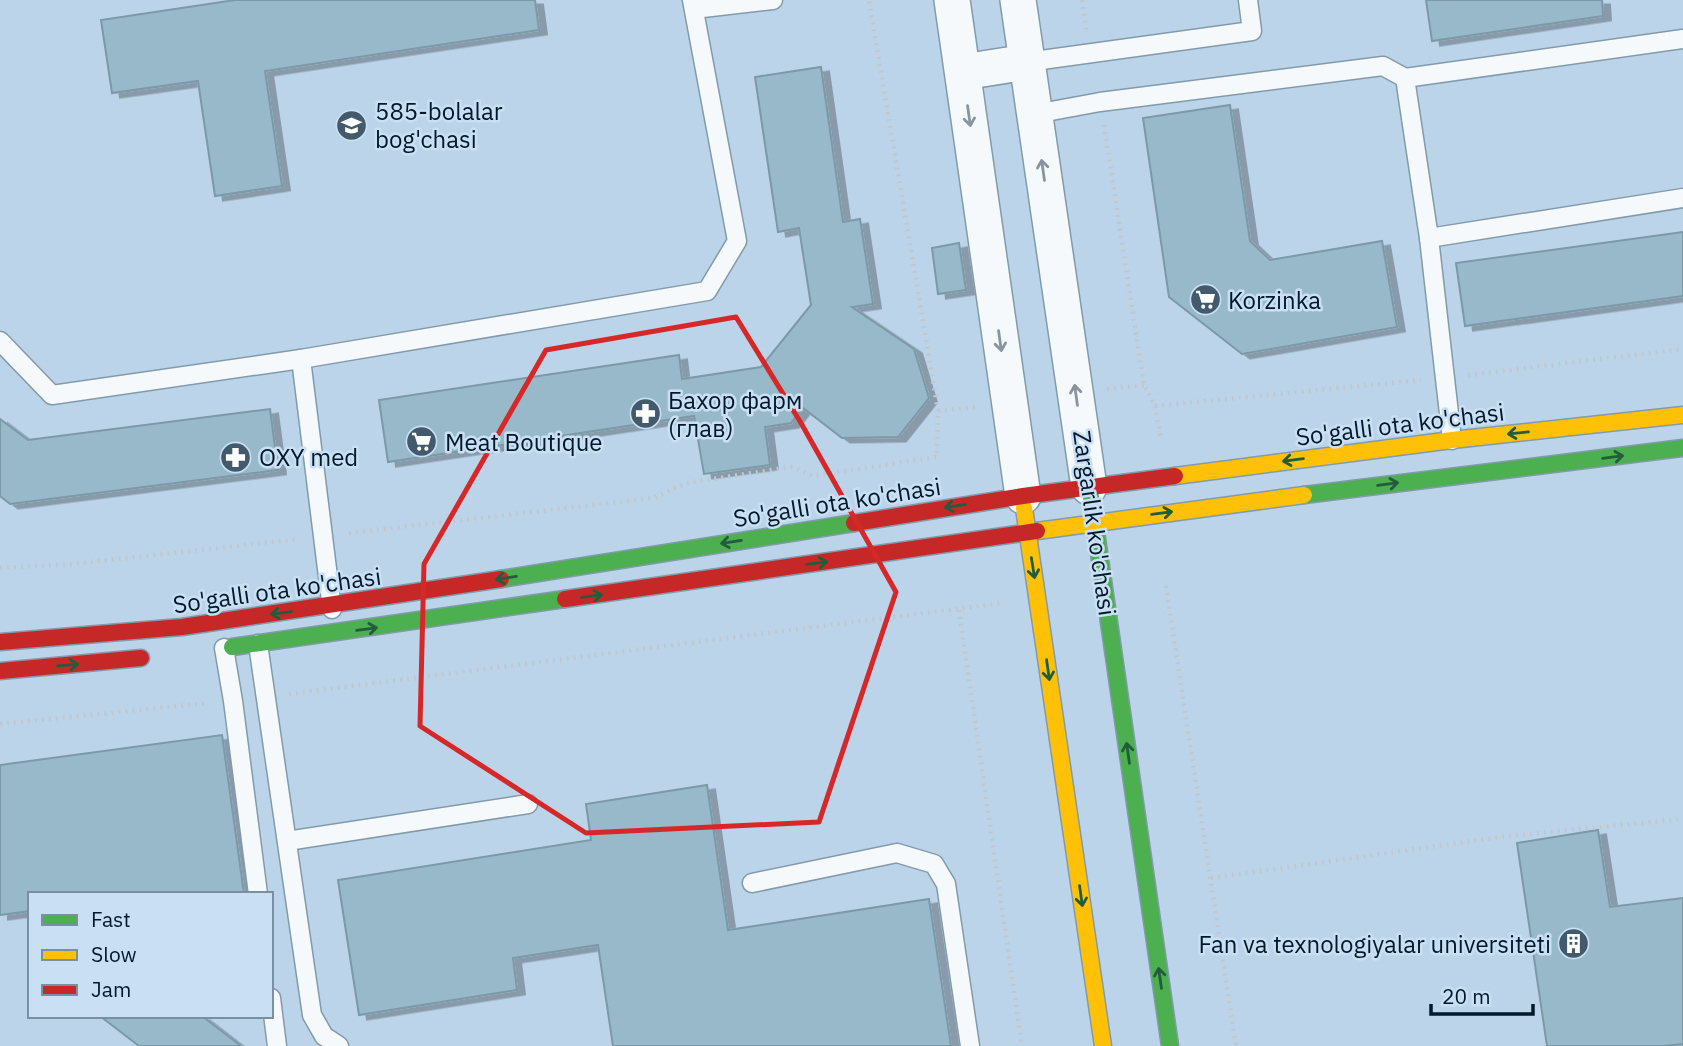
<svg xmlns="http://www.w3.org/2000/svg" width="1683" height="1046" font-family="'IBM Plex Sans',sans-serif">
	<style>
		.building { fill: #98b9ca; stroke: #7c99a8; stroke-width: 2; filter: url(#shadow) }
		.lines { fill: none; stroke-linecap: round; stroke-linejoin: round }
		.lane-casing { stroke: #839aab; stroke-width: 21 }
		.street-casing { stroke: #839aab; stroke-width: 38 }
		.fast-casing { stroke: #839aab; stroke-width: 19 }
		.slow-casing { stroke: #839aab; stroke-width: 19 }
		.jam-casing { stroke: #839aab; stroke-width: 19 }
		.path { stroke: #c0c8ce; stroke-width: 4.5; stroke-dasharray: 2 5; stroke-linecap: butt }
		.lane { stroke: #f5f9fc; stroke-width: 18 }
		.street { stroke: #f5f9fc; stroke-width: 35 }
		.fast { stroke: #4caf50; stroke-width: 16 }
		.slow { stroke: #ffc107; stroke-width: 16 }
		.jam { stroke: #c62828; stroke-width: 16 }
		.oneway { stroke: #88949e }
		.oneway2 { stroke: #235c3b }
		.marked { fill: none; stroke: #d62828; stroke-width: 5; stroke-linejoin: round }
		.labels { text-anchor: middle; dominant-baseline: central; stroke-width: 5; stroke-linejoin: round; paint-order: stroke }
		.poi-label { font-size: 24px; fill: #02192a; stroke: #c9e0f4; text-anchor: start }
		.street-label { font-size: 24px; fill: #02192a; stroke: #c9e0f4 }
	</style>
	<defs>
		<filter id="shadow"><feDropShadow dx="8" dy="4.5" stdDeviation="0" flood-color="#0004"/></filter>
	</defs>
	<rect width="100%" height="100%" fill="#bbd4e9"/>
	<g class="building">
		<path d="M235,0H535L539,30L265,71L282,186L215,196L198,81L112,93L101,20Z"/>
		<path d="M1426,0H1602L1603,16L1432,41Z"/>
		<path d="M821,67L843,222L860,219L873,304L852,307L914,349L929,398L898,437L842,438L803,408L791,423L765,427L770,465L704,474L694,416L388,462L379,400L679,355L682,379L761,367L811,305L799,228L778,232L755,77Z"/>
		<path d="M1230,105L1250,241L1270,260L1382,241L1397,327L1242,354L1169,297L1143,118Z"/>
		<path d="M1683,232V296L1465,326L1456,263Z"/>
		<path d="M959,243L966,290L938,294L932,248Z"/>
		<path d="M270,409L278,470L10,504L0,496V419L28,440Z"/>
		<path d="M222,735L244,894H30V911L0,915V765Z"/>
		<path d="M707,785L728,930L929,899L951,1046H613L598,945L513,958L517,990L359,1015L338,880L591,840L586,804Z"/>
		<path d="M1598,830L1610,907L1683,898V1044L1664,1046H1547L1517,843Z"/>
		<path d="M100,1016H202L241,1046H139Z"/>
	</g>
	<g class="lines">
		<defs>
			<g id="lane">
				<path d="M694,9L773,0"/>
				<path d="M1027,62L1252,31L1248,0"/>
				<path d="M1405,78L1429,238L1452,440"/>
				<path d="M1035,114L1100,102L1383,66L1405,78L1683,39"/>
				<path d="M1429,238L1683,198"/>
				<path d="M0,341L52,395L301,359L707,291L737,241L692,0"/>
				<path d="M301,359L332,609"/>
				<path d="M258,644L312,1015L324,1036L339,1046"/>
				<path d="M224,648L233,701L258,894"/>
				<path d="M287,841L528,804"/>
				<path d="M752,883L897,853L934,864L946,884L970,1046"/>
				<path d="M271,998L277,1046"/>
			</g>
			<g id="street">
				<path d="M952,0L1023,496"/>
				<path d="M1018,0L1089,487"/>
				<path d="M963,72L1027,62"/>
			</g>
			<g id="fast">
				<path d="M1304,495L1683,448"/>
				<path d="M1091,497L1170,1046"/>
				<path d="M501,579L854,523"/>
				<path d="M232,647L565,599"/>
			</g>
			<g id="slow">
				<path d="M1175,476L1452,440L1683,415"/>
				<path d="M1024,508L1103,1046"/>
				<path d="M1037,531L1304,495"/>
			</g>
			<g id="jam">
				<path d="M854,523L1023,496L1175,476"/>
				<path d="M565,599L1037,531"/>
				<path d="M0,642L182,627L501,579"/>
				<path d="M0,671L141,658"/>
			</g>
		</defs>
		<use href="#lane" class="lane-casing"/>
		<use href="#street" class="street-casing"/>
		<use href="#fast" class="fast-casing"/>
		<use href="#slow" class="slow-casing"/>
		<use href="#jam" class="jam-casing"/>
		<g class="path">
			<path d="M1082,0L1086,30"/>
			<path d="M1104,125L1144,385L1155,406L1421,380"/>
			<path d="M1468,375L1683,349"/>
			<path d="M1107,389L1144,385"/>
			<path d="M1155,406L1161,438"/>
			<path d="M938,411L975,407"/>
			<path d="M349,533L654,498L686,483L792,467L812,476L937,457L938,411L869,0"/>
			<path d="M0,568L73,564L299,539"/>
			<path d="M1166,586L1236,1046"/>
			<path d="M959,610L1022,1046"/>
			<path d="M289,694L1003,603"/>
			<path d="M0,724L208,703"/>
			<path d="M1211,878L1508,836L1683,819"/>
		</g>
		<use href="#lane" class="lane"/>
		<use href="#street" class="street"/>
		<use href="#fast" class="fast"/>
		<use href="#slow" class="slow"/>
		<use href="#jam" class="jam"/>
	</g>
	<defs><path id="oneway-shaft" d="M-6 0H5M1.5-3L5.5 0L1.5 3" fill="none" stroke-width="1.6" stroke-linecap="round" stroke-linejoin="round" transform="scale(1.75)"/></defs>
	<g class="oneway">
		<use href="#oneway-shaft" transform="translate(969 116) rotate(82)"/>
		<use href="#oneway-shaft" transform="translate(1043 170) rotate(-98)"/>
		<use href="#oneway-shaft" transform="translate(1000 341) rotate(82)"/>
		<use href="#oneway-shaft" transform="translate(1076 395) rotate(-98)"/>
	</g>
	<g class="oneway2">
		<use href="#oneway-shaft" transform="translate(1518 433) rotate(174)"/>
		<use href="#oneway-shaft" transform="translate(1613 457) rotate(-7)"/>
		<use href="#oneway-shaft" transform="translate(1293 460) rotate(173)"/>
		<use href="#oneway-shaft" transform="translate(1388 484) rotate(-7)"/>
		<use href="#oneway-shaft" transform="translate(955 506) rotate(171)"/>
		<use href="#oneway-shaft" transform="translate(1162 513) rotate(-8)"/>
		<use href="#oneway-shaft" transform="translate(731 542) rotate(171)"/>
		<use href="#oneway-shaft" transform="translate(817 563) rotate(-8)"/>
		<use href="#oneway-shaft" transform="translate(1033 568) rotate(81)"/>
		<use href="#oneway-shaft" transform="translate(506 578) rotate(171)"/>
		<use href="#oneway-shaft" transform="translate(592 596) rotate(-8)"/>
		<use href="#oneway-shaft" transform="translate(281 613) rotate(172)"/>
		<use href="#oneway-shaft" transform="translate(367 629) rotate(-8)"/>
		<use href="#oneway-shaft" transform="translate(68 665) rotate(-5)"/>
		<use href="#oneway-shaft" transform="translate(1048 670) rotate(82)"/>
		<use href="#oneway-shaft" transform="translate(1128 753) rotate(-98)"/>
		<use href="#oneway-shaft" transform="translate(1081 896) rotate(82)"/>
		<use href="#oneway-shaft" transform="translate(1160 978) rotate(-98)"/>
	</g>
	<path class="marked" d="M736,317L801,423L896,592L819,822L586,833L420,726L424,564L546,350Z"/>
	<defs>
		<symbol id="school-disc" viewBox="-11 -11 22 22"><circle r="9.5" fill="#435a6d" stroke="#c9e0f4"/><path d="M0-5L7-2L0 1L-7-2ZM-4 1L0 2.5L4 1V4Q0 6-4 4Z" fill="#fff"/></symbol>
		<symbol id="supermarket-disc" viewBox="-11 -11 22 22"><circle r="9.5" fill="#435a6d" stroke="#c9e0f4"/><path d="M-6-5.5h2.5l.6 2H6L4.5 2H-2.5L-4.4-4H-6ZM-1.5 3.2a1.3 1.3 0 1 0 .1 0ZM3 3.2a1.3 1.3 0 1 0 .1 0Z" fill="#fff"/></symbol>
		<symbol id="pharmacy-disc" viewBox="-11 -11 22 22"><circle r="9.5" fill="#435a6d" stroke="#c9e0f4"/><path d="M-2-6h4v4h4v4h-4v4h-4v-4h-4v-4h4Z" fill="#fff"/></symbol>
		<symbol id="building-disc" viewBox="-11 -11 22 22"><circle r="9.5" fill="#435a6d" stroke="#c9e0f4"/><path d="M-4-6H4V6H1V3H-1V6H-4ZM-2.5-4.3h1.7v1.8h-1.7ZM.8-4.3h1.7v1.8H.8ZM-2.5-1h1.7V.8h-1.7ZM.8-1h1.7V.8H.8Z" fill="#fff"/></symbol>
	</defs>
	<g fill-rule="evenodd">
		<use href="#school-disc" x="334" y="108" width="35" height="35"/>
		<use href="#supermarket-disc" x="1188" y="282" width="35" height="35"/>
		<use href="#pharmacy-disc" x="628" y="396" width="35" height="35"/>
		<use href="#supermarket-disc" x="404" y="424" width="35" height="35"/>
		<use href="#pharmacy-disc" x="218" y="440" width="35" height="35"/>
		<use href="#building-disc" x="1556" y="926" width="35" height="35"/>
	</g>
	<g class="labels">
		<g class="poi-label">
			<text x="375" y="111">585-bolalar<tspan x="375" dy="28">bog'chasi</tspan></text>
			<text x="1228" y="300">Korzinka</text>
			<text x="668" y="400">Бахор фарм<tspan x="668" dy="28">(глав)</tspan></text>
			<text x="445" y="442">Meat Boutique</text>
			<text x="259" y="457">OXY med</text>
			<text x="1551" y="944" text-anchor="end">Fan va texnologiyalar universiteti</text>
		</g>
		<g class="street-label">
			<text transform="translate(1400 424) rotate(-7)">So'galli ota ko'chasi</text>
			<text transform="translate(837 502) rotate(-9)">So'galli ota ko'chasi</text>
			<text transform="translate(1095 523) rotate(82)">Zargarlik ko'chasi</text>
			<text transform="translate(277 590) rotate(-8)">So'galli ota ko'chasi</text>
		</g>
	</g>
	<rect x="28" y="892" width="245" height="126" fill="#c9e0f4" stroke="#7990a3" stroke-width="2"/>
	<rect x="42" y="915" width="35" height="10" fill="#4caf50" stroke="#7990a3" stroke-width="2"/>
	<text x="91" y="927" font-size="21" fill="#02192a">Fast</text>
	<rect x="42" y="950" width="35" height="10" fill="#ffc107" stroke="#7990a3" stroke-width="2"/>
	<text x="91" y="962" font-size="21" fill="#02192a">Slow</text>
	<rect x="42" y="985" width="35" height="10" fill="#c62828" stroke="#7990a3" stroke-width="2"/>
	<text x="91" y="997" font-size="21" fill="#02192a">Jam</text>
	<path d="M1431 1004v10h102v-10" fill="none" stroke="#02192a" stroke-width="3.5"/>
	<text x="1442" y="1004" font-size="21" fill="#02192a" stroke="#c9e0f4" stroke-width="5" paint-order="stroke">20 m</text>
</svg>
